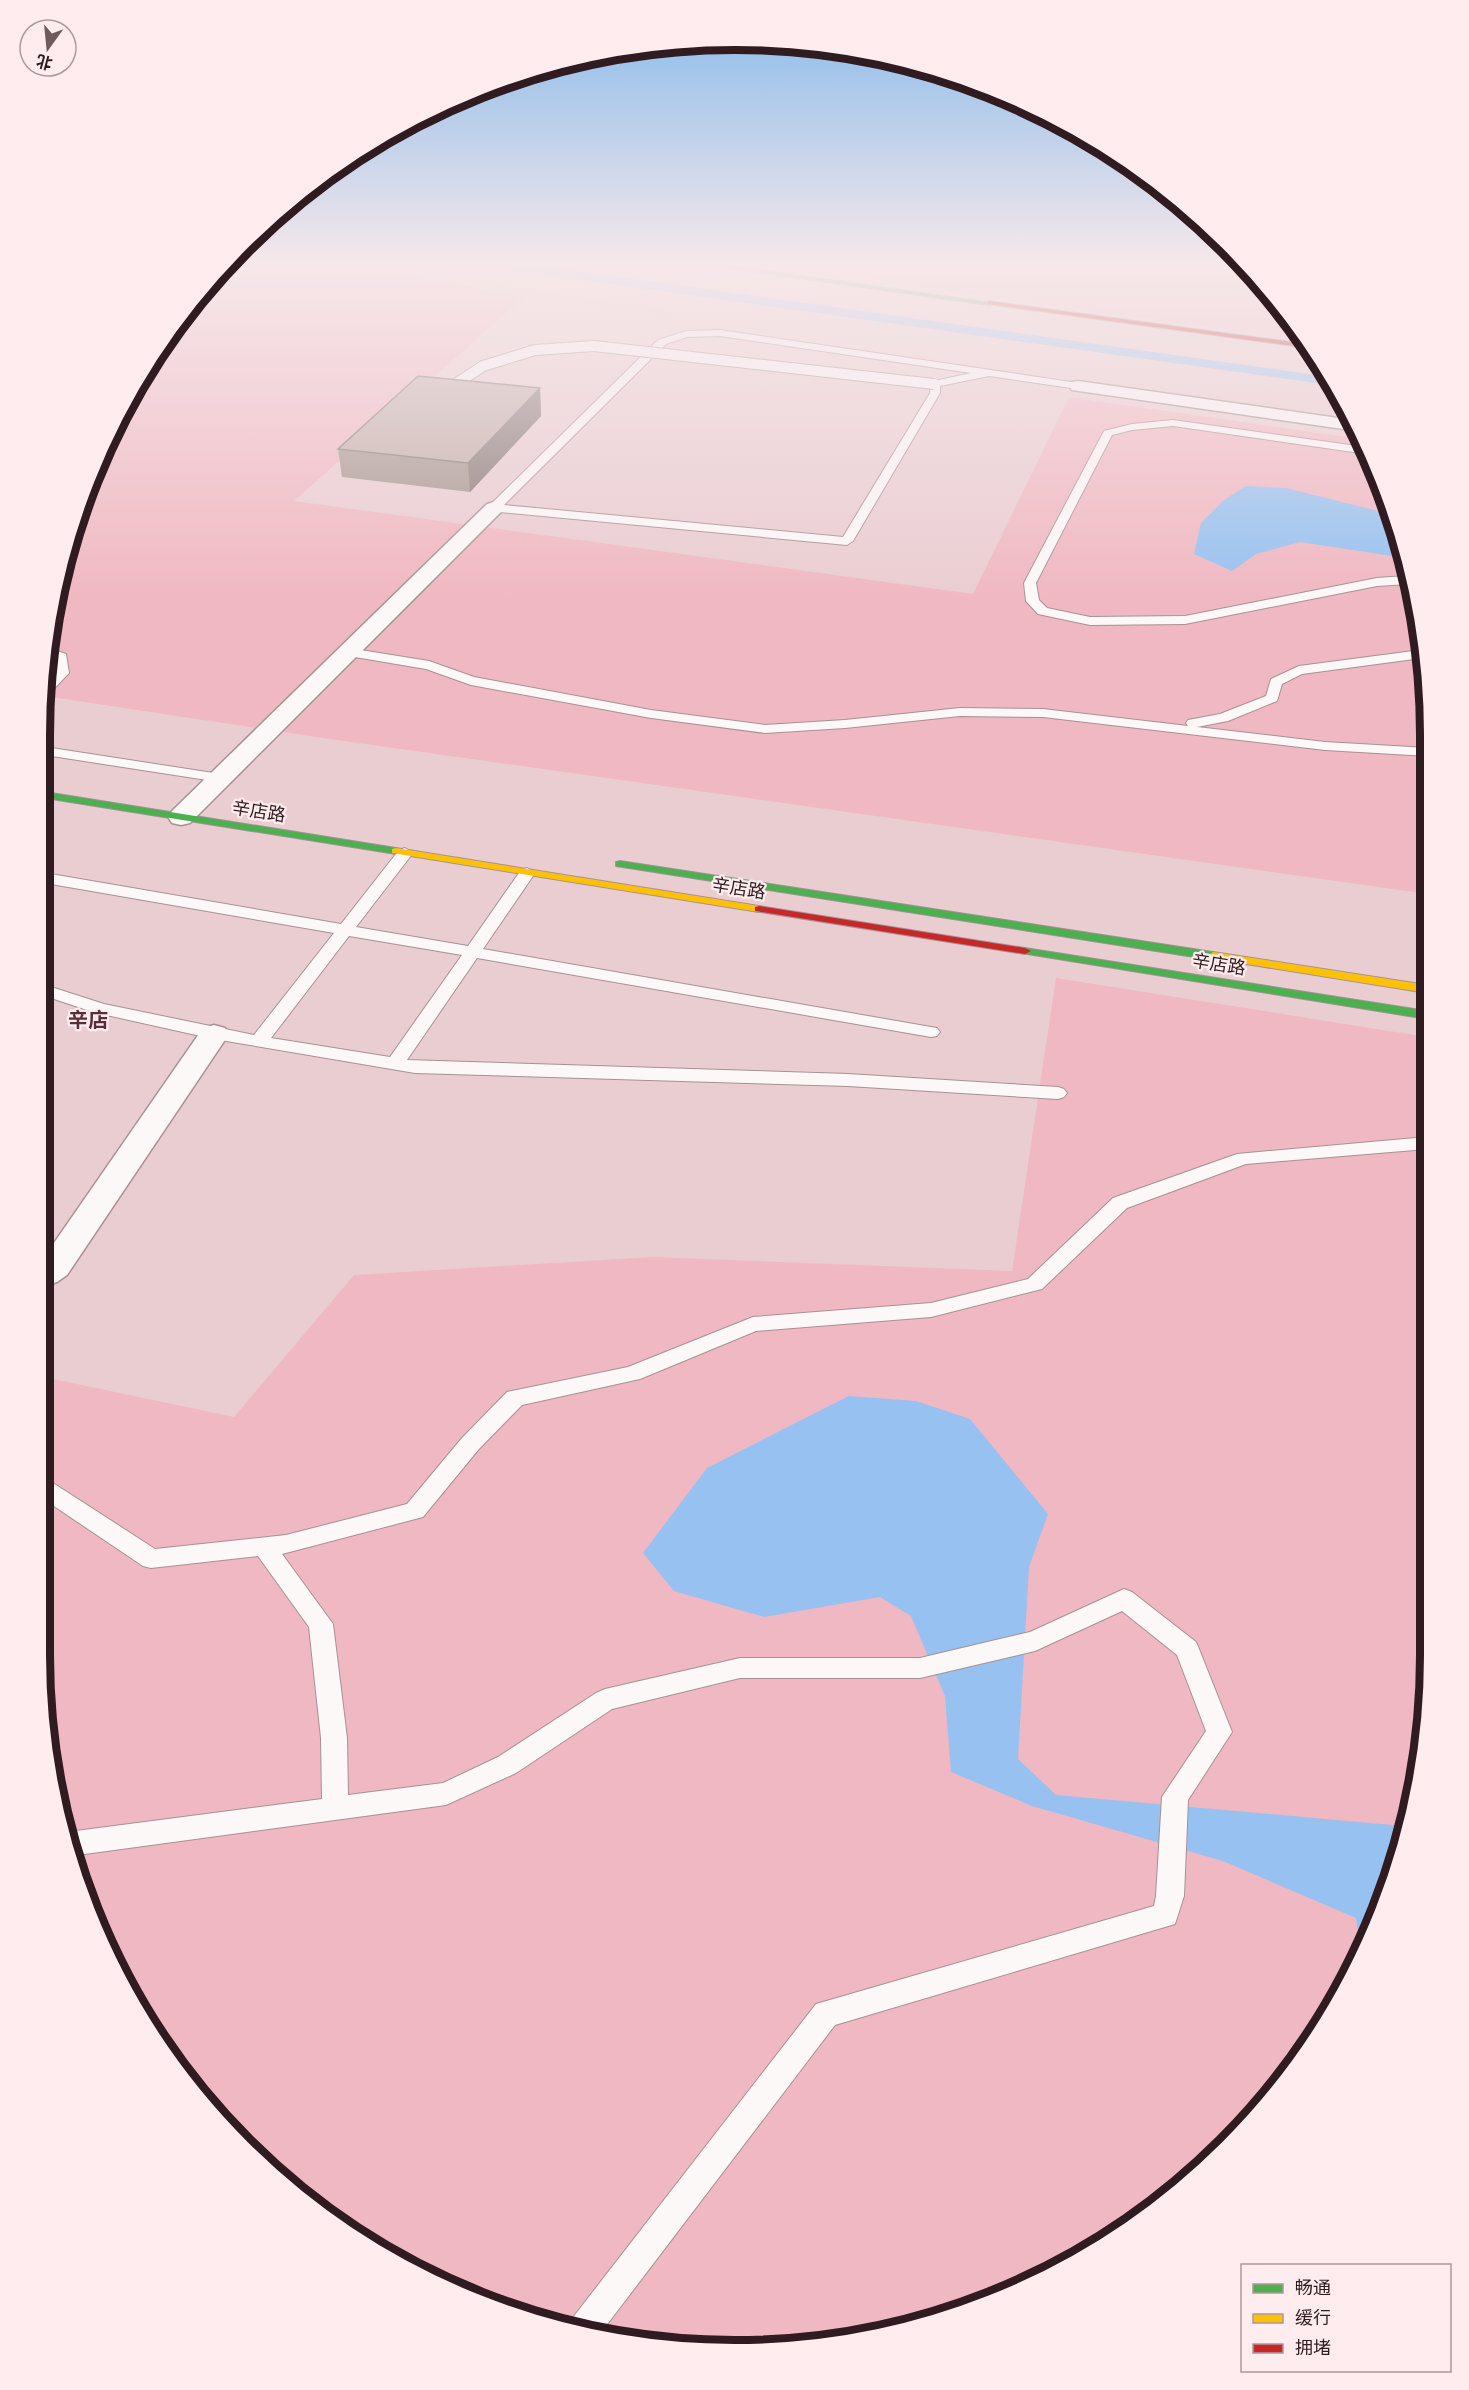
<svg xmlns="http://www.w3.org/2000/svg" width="1469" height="2390" font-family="Raleway,'Noto Sans SC',sans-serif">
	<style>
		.built { fill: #efbfc7 }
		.green { fill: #f0b8c2 }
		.water { fill: #96c1f0 }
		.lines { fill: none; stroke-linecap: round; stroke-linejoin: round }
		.lane-casing { stroke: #a79194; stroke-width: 2 }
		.street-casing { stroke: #a79194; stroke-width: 3 }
		.fast-casing { stroke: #a79194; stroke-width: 2 }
		.slow-casing { stroke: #a79194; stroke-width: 2 }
		.jam-casing { stroke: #a79194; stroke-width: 2 }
		.path { stroke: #d4cbcd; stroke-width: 2; stroke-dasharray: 1.5 2; stroke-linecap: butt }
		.lane { fill: #fcf8f8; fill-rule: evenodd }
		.street { fill: #fcf8f8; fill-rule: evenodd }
		.fast { fill: #4caf50; fill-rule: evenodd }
		.slow { fill: #ffc107; fill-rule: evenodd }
		.jam { fill: #c62828; fill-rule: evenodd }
		.lane-bridge-casing { stroke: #a79194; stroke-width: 12; stroke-linecap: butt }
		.lane-bridge { stroke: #fcf8f8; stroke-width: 10 }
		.wall { fill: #a59590 }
		.shaded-wall { fill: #867976 }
		.building { fill: #c0ada8; stroke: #867976; stroke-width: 1.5 }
		.labels { text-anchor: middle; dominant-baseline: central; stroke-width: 4.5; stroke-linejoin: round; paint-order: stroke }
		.street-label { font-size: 18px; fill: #301c20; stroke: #feecef }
		.neighbourhood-label { font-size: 20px; font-weight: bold; fill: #592e37; stroke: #feecef }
		.rim { fill: none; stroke: #301c20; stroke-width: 8 }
	</style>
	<rect width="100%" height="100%" fill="#eacdd1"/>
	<path class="built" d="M743,263H1243L1258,276L1303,340Z"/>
	<g class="green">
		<path d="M228,263H352L523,298L294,501L973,594L1069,397L1361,439L1393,511L1428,689V894L316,737L45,696V644L92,469L183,311Z"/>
		<path d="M1056,978L1427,1037L1424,1746L1377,1921L1286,2079L1226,2148L1121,2234L958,2314L826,2345L734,2351L643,2345L511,2314L427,2279L311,2207L183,2079L111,1963L76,1879L45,1747V1374L53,1379L234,1417L354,1275L653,1257L1012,1271Z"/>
	</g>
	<g class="water">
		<path d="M462,263H520L1330,377L1337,386Z"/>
		<path d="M1246,486L1286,488L1378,511H1393L1402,555L1392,556L1300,542L1256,554L1232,571L1194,554L1201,523L1224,500Z"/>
		<path d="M849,1396L916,1401L970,1419L1048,1514L1029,1567L1018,1759L1056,1795L1403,1826L1377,1921L1361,1950L1356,1918L1223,1861L1032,1806L951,1772L945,1696L911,1616L880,1597L764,1617L674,1591L643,1553L707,1468Z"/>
	</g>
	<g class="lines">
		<defs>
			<g id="lane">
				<path d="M720,330L1078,383L1083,386L1078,389L989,376L940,386V393L853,541L847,545L490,511V505L658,340L686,331ZM720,336L971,373L930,382V393L843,537L504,505L666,344L687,337Z"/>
				<path d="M1173,420L1364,447L1367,454L1173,426L1132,430L1112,435L1036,583L1039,600L1047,608L1090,617L1185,616L1377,578L1406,576L1408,584L1377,586L1185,624L1090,625L1038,614L1026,601L1024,583L1104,431L1132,424Z"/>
				<path d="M45,647L66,654L69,673L50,693L45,694V682L55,672L54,659L45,656Z"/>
				<path d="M348,648L429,661L474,677L651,710L765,725L845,720L960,708L1043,709L1188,726L1186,723L1188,720L1220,714L1266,696L1271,679L1299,666L1421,650L1422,658L1302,674L1282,684L1277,701L1228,721L1197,727L1325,742L1428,748V756L1325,750L1043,717L960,716L845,728L765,733L651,718L471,685L426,669L343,655L341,652Z"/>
				<path d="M45,747L220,774L227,778L220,782L45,755Z"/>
				<path d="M405,848L413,853L356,927L468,946L521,870L527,868L535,873L483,949L931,1027L937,1028L940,1032L937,1036L931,1037L477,958L407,1060L848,1074L1058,1087L1064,1089L1067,1093L1064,1097L1058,1099L848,1086L415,1073L214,1039L93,1012L45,996V985L104,1004L254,1035L334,933L45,883V873L341,924L399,850ZM349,936L462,955L390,1057L271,1038Z"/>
				<path d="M1427,1137V1149L1246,1164L1127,1208L1042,1289L931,1317L756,1331L640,1379L522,1405L478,1450L423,1517L282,1554L333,1624L347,1738L348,1795L443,1783L498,1757L596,1693L605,1689L740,1658H920L1030,1632L1124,1589L1132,1592L1196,1642L1199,1649L1232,1732L1188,1800L1184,1896L1175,1924L835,2025L599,2335L568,2327L571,2320L816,2004L1154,1906L1156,1896L1162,1797L1206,1731L1177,1655L1122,1611L1035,1651L920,1678H740L612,1709L516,1773L446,1805L70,1856L65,1833L68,1832L322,1799L321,1738L309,1627L258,1556L151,1568L143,1566L45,1500V1480L53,1483L155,1549L286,1535L407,1504L462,1438L507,1392L628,1367L753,1317L931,1303L1028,1279L1113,1198L1237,1154Z"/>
			</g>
			<g id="street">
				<path d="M1078,381L1352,420L1357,431L1072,390L1069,386L1072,382Z"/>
				<path d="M494,502L501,504L504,508L501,512L190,823L181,825L172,823L168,817L172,811L487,504Z"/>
				<path d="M214,1025L225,1028L229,1034L67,1275L57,1282L45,1286V1256L203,1028Z"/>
			</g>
			<g id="fast">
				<path d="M694,263H710L992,303L989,305Z"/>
				<path d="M45,792L396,848L401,851L396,854L45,798Z"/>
				<path d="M620,861L1213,952L1219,956L1213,960L616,866V862Z"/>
				<path d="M1025,948L1427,1011V1019L1021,953L1019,951Z"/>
			</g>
			<g id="slow">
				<path d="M396,848L759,906L765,909L759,912L392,853V849Z"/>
				<path d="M1213,952L1427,985V993L1209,958L1207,956Z"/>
			</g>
			<g id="jam">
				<path d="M989,301L1306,344L1309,348L987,304Z"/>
				<path d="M759,906L1025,948L1031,951L1025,954L755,911V907Z"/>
			</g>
		</defs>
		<use href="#lane" class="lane-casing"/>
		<use href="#street" class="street-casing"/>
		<use href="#fast" class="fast-casing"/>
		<use href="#slow" class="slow-casing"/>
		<use href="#jam" class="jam-casing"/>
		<path class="path" d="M376,263L566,298L674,314"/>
		<use href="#lane" class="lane"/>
		<use href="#street" class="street"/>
		<use href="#fast" class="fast"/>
		<use href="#slow" class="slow"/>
		<use href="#jam" class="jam"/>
		<defs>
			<path id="lane-bridge" d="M442,397L457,383L483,366L535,350L594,346L934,384"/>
		</defs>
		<use href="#lane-bridge" class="lane-bridge-casing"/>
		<use href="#lane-bridge" class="lane-bridge"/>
	</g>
	<path class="wall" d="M540,388L541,416L470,492L342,477L338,449Z"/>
	<path class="shaded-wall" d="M540,388L541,416L470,492L468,463Z"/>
	<path class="building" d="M418,376L540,388L468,463L338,449Z"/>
	<linearGradient id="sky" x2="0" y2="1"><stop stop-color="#87b9eb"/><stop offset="0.44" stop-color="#f6e8ea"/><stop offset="1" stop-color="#f6e8ea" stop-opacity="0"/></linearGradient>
	<rect width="1469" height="598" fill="url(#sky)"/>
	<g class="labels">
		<g class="street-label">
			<text transform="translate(259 811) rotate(9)">辛店路</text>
			<text transform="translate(739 888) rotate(9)">辛店路</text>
			<text transform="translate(1219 964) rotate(9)">辛店路</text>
		</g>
		<g class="neighbourhood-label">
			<text x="88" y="1020">辛店</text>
		</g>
	</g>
	<path d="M0 0H1469V2390H0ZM735 50H735A685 685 0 0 1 1420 735V1655A685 685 0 0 1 735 2340H735A685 685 0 0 1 50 1655V735A685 685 0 0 1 735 50Z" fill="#feecef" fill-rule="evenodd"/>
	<path class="rim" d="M735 50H735A685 685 0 0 1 1420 735V1655A685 685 0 0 1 735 2340H735A685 685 0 0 1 50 1655V735A685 685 0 0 1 735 50Z"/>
	<rect x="1241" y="2264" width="210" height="108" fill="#feecef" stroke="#ac999c" stroke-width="1.5"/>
	<rect x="1253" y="2284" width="30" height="9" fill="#4caf50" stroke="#ac999c" stroke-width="1.5"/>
	<text x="1295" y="2294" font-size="18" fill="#301c20">畅通</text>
	<rect x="1253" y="2314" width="30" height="9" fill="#ffc107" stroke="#ac999c" stroke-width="1.5"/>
	<text x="1295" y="2324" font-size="18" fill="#301c20">缓行</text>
	<rect x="1253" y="2344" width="30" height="9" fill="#c62828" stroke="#ac999c" stroke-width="1.5"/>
	<text x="1295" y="2354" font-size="18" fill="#301c20">拥堵</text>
	<g transform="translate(48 48) rotate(195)"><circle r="28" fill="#feecef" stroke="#ac999c" stroke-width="1.5"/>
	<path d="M0-4.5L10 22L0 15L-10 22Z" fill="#715a5e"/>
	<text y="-9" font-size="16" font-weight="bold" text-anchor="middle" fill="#301c20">北</text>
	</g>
</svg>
